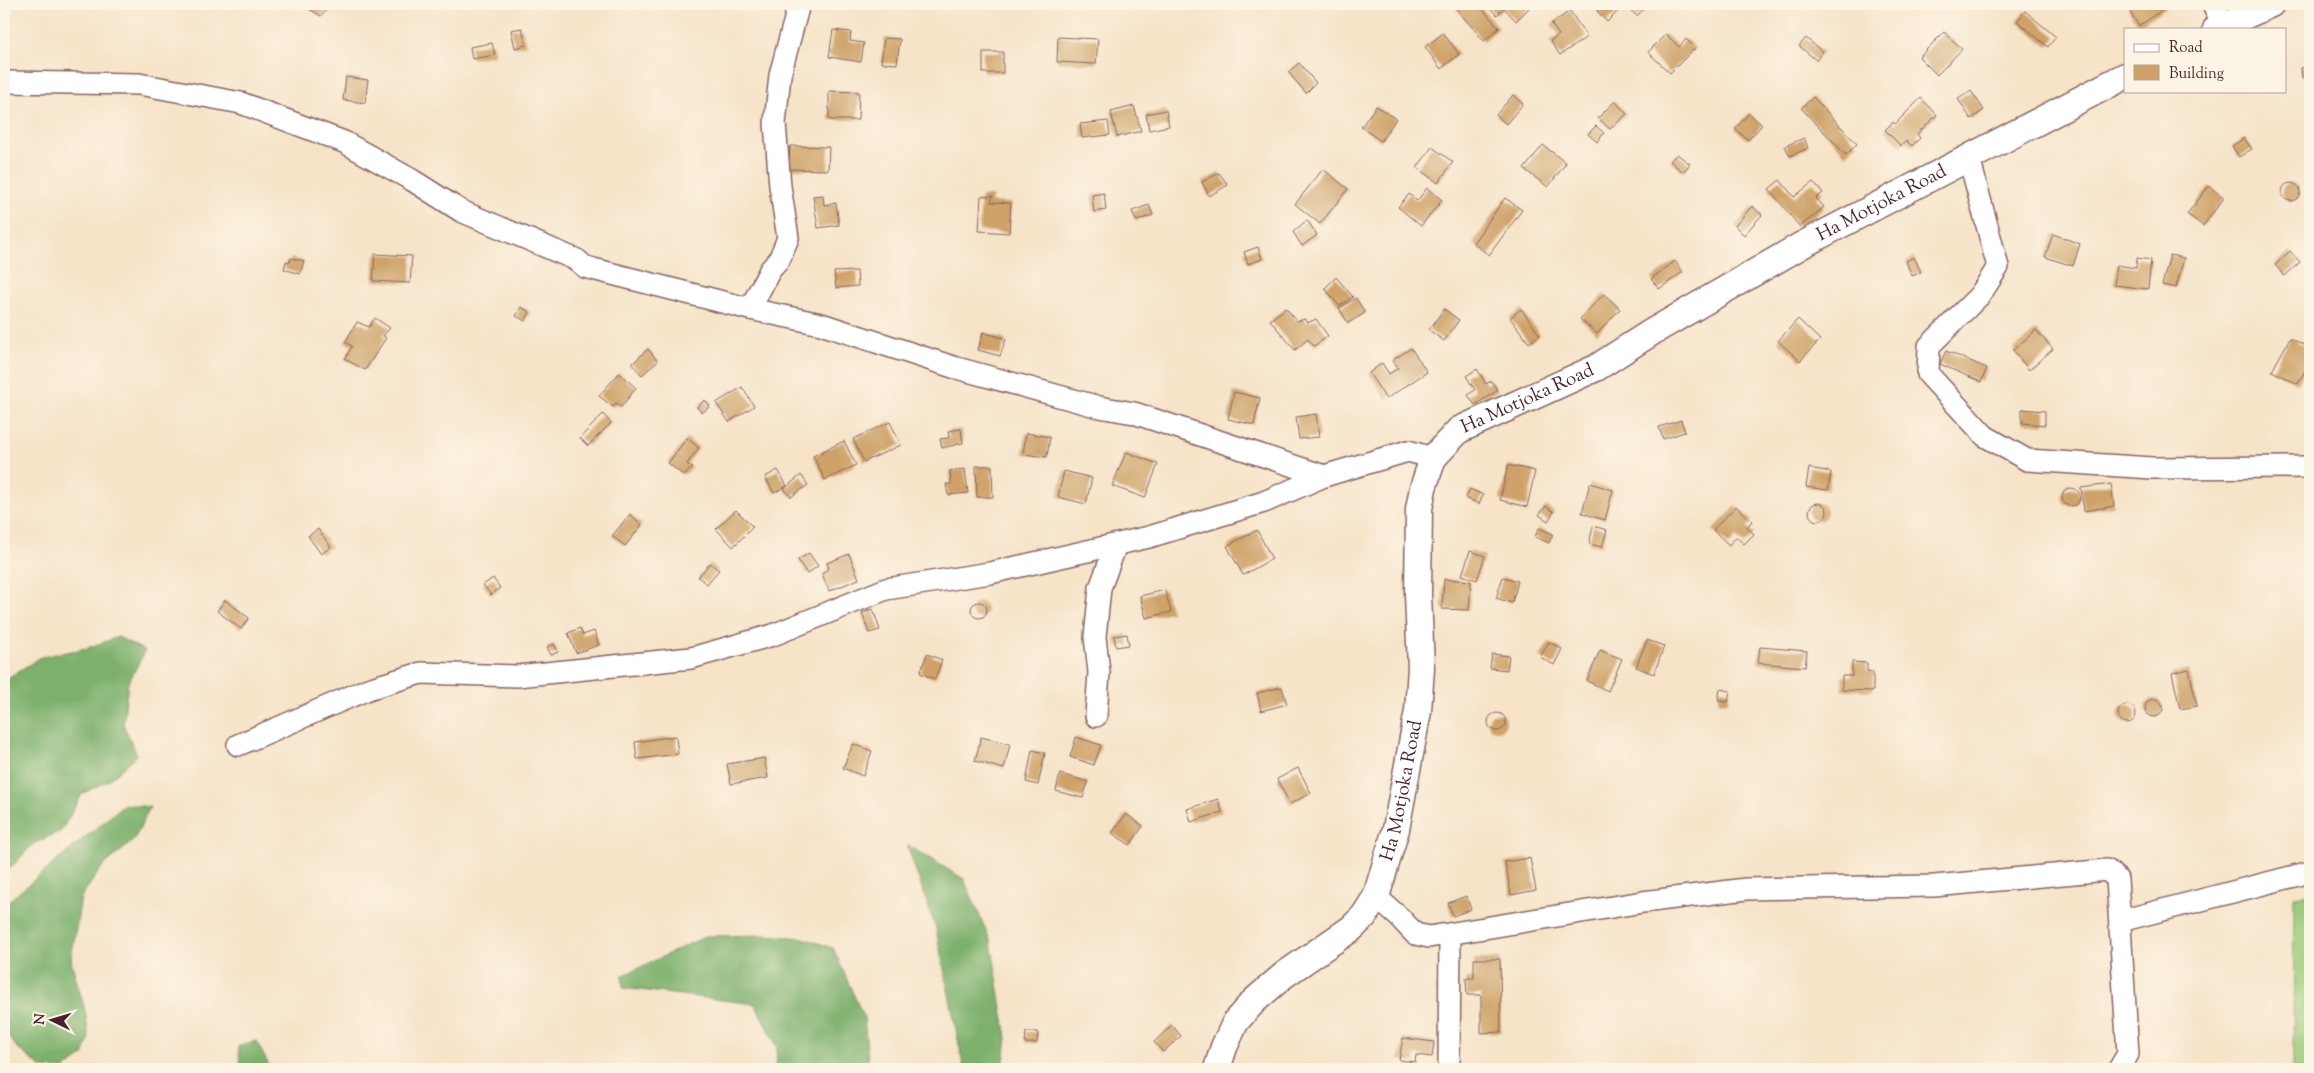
<svg xmlns="http://www.w3.org/2000/svg" width="2314" height="1073" font-family="'Sorts Mill Goudy',serif">
	<style>
		.green { fill: #9ccc7c; stroke: #737654 }
		.forest { fill: #7db06c; stroke: #64684c }
		.building { fill: #cea267 }
		.lines { fill: none; stroke-linecap: round; stroke-linejoin: round }
		.minor-casing { stroke: #866462; stroke-width: 24 }
		.tertiary-casing { stroke: #866462; stroke-width: 29 }
		.minor { stroke: #fff; stroke-width: 21 }
		.tertiary { stroke: #fff; stroke-width: 26 }
		.labels { text-anchor: middle; dominant-baseline: central; stroke-width: 4; stroke-linejoin: round; paint-order: stroke }
		.street-label { font-size: 19px; fill: #4a1f2b; stroke: #fcf5e5 }
	</style>
	<rect width="100%" height="100%" fill="#fcf5e5"/>
	<filter id="ink" filterUnits="userSpaceOnUse"><feTurbulence type="fractalNoise" baseFrequency=".02" numOctaves="2"/><feDisplacementMap in="SourceGraphic" scale="10" xChannelSelector="R" yChannelSelector="G"/><feConvolveMatrix kernelMatrix="1 2 1 2 8 2 1 2 1" color-interpolation-filters="sRGB"/></filter>
	<filter id="wash" filterUnits="userSpaceOnUse"><feTurbulence type="fractalNoise" baseFrequency=".0096" numOctaves="4" result="noise"/><feDisplacementMap in="SourceGraphic" scale="20" xChannelSelector="R" yChannelSelector="G"/><feGaussianBlur stdDeviation="1.12" result="paint"/><feColorMatrix in="noise" values="0 0 0 0 0 0 0 0 0 0 0 0 0 0 0 0 0 1.4 0 .05"/><feComposite in="paint" operator="in"/></filter>
	<g filter="url(#wash)">
		<rect width="100%" height="100%" fill="#f6e3c8"/>
		<path class="green" d="M2310,894V1069H2293L2294,896Z"/>
		<g class="forest">
			<path d="M118,637L145,651L128,683L123,724L137,755L109,780L82,794L61,831L33,844L4,875V687L6,679L41,657L87,648Z"/>
			<path d="M125,804L150,807L134,840L102,867L81,897L71,961L85,1010L89,1039L83,1056L64,1069L42,1068L17,1048L4,1029V905Z"/>
			<path d="M907,845L964,879L991,942L1007,1038L1003,1069H964L936,929Z"/>
			<path d="M766,935L803,938L833,948L864,1018L869,1069H776L777,1047L755,1004L623,988L622,976L706,936Z"/>
			<path d="M256,1041L271,1069H241L238,1046Z"/>
		</g>
		<g id="blocks">
			<g class="building">
				<path d="M301,4H331L321,16Z"/>
				<path d="M1452,4H1478L1499,28L1484,41Z"/>
				<path d="M1492,4H1533L1516,21L1504,8L1497,15L1489,7Z"/>
				<path d="M1603,4H1620L1623,6L1607,22L1597,11Z"/>
				<path d="M1630,4H1646L1647,5L1637,16L1627,7Z"/>
				<path d="M2133,4H2167L2168,6L2139,26L2128,9Z"/>
				<path d="M1570,11L1587,37L1560,55L1550,41L1559,35L1551,24Z"/>
				<path d="M2025,11L2056,37L2048,47L2017,21Z"/>
				<path d="M522,28L526,45L515,48L511,30Z"/>
				<path d="M833,30L851,32L850,41L864,43L861,62L829,57Z"/>
				<path d="M1944,32L1962,49L1937,75L1919,57Z"/>
				<path d="M1443,33L1459,54L1441,69L1425,47Z"/>
				<path d="M1666,34L1679,47L1686,39L1695,48L1670,73L1648,52Z"/>
				<path d="M1058,37L1098,39L1096,64L1057,62Z"/>
				<path d="M884,38L900,39L897,64L881,63Z"/>
				<path d="M1806,38L1823,52L1816,60L1799,46Z"/>
				<path d="M492,43L495,55L472,59L470,47Z"/>
				<rect x="983" y="52" width="20" height="21"/>
				<path d="M1299,63L1316,83L1306,93L1288,72Z"/>
				<path d="M2310,66V76L2302,77L2301,68Z"/>
				<path d="M346,77L368,80L365,103L343,100Z"/>
				<path d="M829,91L859,92L858,120H829Z"/>
				<path d="M1971,91L1984,110L1971,119L1958,99Z"/>
				<path d="M1513,95L1523,104L1506,124L1496,115Z"/>
				<path d="M1813,97L1857,144L1846,155L1801,108Z"/>
				<path d="M1921,98L1937,115L1917,134L1920,138L1912,146L1906,141L1901,146L1885,130L1893,122L1895,124Z"/>
				<path d="M1615,101L1627,114L1610,129L1598,118Z"/>
				<path d="M1134,106L1141,131L1117,137L1111,112Z"/>
				<path d="M1376,106L1396,119L1381,141L1361,127Z"/>
				<path d="M1166,110L1169,126L1149,130L1146,114Z"/>
				<path d="M1749,113L1762,125L1748,140L1735,129Z"/>
				<path d="M1108,121L1110,135L1082,138L1080,124Z"/>
				<path d="M1596,126L1604,133L1597,142L1588,134Z"/>
				<path d="M1804,138L1808,148L1790,156L1785,146Z"/>
				<path d="M2244,138L2252,149L2239,157L2232,146Z"/>
				<path d="M1543,145L1566,163L1548,187L1524,169Z"/>
				<path d="M790,146L829,147L828,170L789,169Z"/>
				<path d="M1432,147L1453,162L1438,183L1417,168Z"/>
				<path d="M1677,154L1690,164L1683,172L1670,161Z"/>
				<path d="M1323,169L1348,189L1320,224L1295,204Z"/>
				<path d="M1219,173L1228,185L1209,196L1202,182Z"/>
				<path d="M1780,180L1794,197L1813,182L1823,193L1816,198L1824,207L1800,227L1769,189Z"/>
				<circle cx="2291" cy="192" r="9"/>
				<path d="M2209,186L2224,198L2203,226L2187,214Z"/>
				<path d="M1427,188L1442,200L1421,226L1398,207L1409,194L1417,201Z"/>
				<path d="M1104,193L1106,210L1094,212L1092,195Z"/>
				<path d="M823,195L824,205L836,203L839,225L818,228L813,196Z"/>
				<path d="M981,196H993L991,202L1011,203L1009,233L979,231Z"/>
				<path d="M1505,198L1522,210L1489,255L1473,243Z"/>
				<path d="M1149,205L1153,215L1136,221L1132,211Z"/>
				<path d="M1752,206L1762,215L1744,235L1735,226Z"/>
				<path d="M1307,220L1317,235L1302,246L1293,232Z"/>
				<path d="M2053,234L2080,244L2073,266L2045,257Z"/>
				<path d="M1258,247L1262,259L1248,264L1244,252Z"/>
				<path d="M2290,251L2300,262L2285,276L2275,265Z"/>
				<path d="M375,254L412,256L410,283L373,281Z"/>
				<path d="M2170,255L2184,258L2176,288L2162,285Z"/>
				<path d="M1914,257L1921,272L1912,276L1906,261Z"/>
				<path d="M291,258L304,261L300,274L284,269L286,261L290,262Z"/>
				<path d="M2137,258L2151,260L2148,289L2114,285L2117,265L2136,268Z"/>
				<path d="M1675,261L1683,272L1659,289L1651,279Z"/>
				<path d="M857,271L858,286L836,288L834,272Z"/>
				<path d="M1336,277L1353,297L1339,306L1325,288Z"/>
				<path d="M1604,294L1620,309L1597,334L1580,319Z"/>
				<path d="M1356,298L1365,313L1348,323L1339,308Z"/>
				<path d="M521,307L530,312L525,321L516,316Z"/>
				<path d="M1286,308L1297,321L1305,319L1307,323L1316,319L1328,336L1314,346L1308,339L1295,350L1270,320Z"/>
				<path d="M1444,309L1459,320L1444,341L1429,330Z"/>
				<path d="M1521,309L1540,335L1529,343L1510,318Z"/>
				<path d="M375,318L390,328L383,336L386,338L365,370L345,359L352,346L345,342L357,322L369,327Z"/>
				<path d="M1798,319L1820,340L1800,361L1778,341Z"/>
				<path d="M2036,330L2053,349L2029,370L2013,350Z"/>
				<path d="M983,332L1006,339L1000,356L978,350Z"/>
				<path d="M2290,338L2310,348V361L2298,384L2272,371Z"/>
				<path d="M1411,348L1427,372L1386,399L1369,373L1382,363L1389,374L1398,368L1393,360Z"/>
				<path d="M648,349L658,361L642,375L632,364Z"/>
				<path d="M1946,351L1987,368L1981,382L1940,364Z"/>
				<path d="M1477,369L1486,384L1491,381L1498,390L1475,405L1468,395L1475,390L1466,376Z"/>
				<path d="M619,373L636,388L621,407L616,403L613,407L599,396Z"/>
				<path d="M742,387L754,406L729,422L716,403Z"/>
				<path d="M1234,392L1260,398L1254,425L1228,419Z"/>
				<path d="M705,400L710,406L702,413L697,407Z"/>
				<path d="M2022,409L2045,411V425L2022,423Z"/>
				<path d="M603,414L611,423L588,446L580,438Z"/>
				<path d="M1316,414L1319,437L1299,439L1296,417Z"/>
				<path d="M1681,420L1685,432L1663,439L1659,427Z"/>
				<path d="M890,422L901,445L864,462L853,439Z"/>
				<path d="M961,429L963,443L942,448L940,439L949,438L948,431Z"/>
				<path d="M1026,433L1050,437L1047,457L1023,454Z"/>
				<path d="M687,438L699,448L687,464L693,468L683,475L668,463Z"/>
				<path d="M844,441L856,465L825,480L813,456Z"/>
				<path d="M1126,452L1158,464L1145,498L1112,486Z"/>
				<path d="M1508,465L1535,471L1527,507L1500,500Z"/>
				<path d="M976,466H992L993,497H977Z"/>
				<path d="M1809,468L1831,472L1828,490L1806,487Z"/>
				<path d="M965,469L968,493L948,495L946,484H951L950,471Z"/>
				<path d="M778,470L787,486L774,493L765,477Z"/>
				<path d="M1064,471L1092,478L1086,504L1058,497Z"/>
				<path d="M801,475L808,485L791,497L784,489Z"/>
				<path d="M1590,483L1613,490L1605,520L1582,513Z"/>
				<path d="M2111,484L2114,506L2084,511L2081,488Z"/>
				<circle cx="2071" cy="497" r="9"/>
				<path d="M1470,489L1483,495L1479,504L1466,498Z"/>
				<circle cx="1818" cy="512" r="9"/>
				<path d="M1546,506L1554,512L1548,521L1539,515Z"/>
				<path d="M1736,506L1752,521L1747,527L1754,534L1744,544L1736,537L1729,545L1713,530Z"/>
				<path d="M736,510L753,527L733,547L716,529Z"/>
				<path d="M630,514L642,525L625,546L612,536Z"/>
				<path d="M1593,526L1607,530L1602,547L1589,544Z"/>
				<path d="M1539,528L1553,534L1549,543L1535,537Z"/>
				<path d="M318,529L331,547L321,554L308,536Z"/>
				<path d="M1257,530L1272,559L1243,575L1227,546Z"/>
				<path d="M1470,551L1485,556L1477,580L1462,575Z"/>
				<path d="M809,553L818,566L807,574L798,560Z"/>
				<path d="M849,554L859,579L829,591L822,574L829,568L827,563Z"/>
				<path d="M710,563L719,570L707,584L698,577Z"/>
				<path d="M1503,577L1518,581L1512,603L1496,598Z"/>
				<path d="M493,578L500,588L491,595L483,585Z"/>
				<path d="M1444,579L1471,581L1469,610L1442,609Z"/>
				<path d="M1165,590L1171,612L1146,618L1140,596Z"/>
				<path d="M225,600L249,618L241,629L217,611Z"/>
				<circle cx="979" cy="610" r="8"/>
				<path d="M873,609L880,630L869,633L862,613Z"/>
				<path d="M580,628L583,635L594,631L599,645L576,653L568,633Z"/>
				<path d="M1127,634L1129,645L1116,647L1114,636Z"/>
				<path d="M1647,640L1664,646L1654,674L1636,667Z"/>
				<path d="M1549,642L1562,649L1554,665L1540,657Z"/>
				<path d="M554,644L558,652L551,655L547,647Z"/>
				<path d="M1760,647L1807,651L1805,667L1758,663Z"/>
				<path d="M1600,650L1622,659L1608,691L1587,681Z"/>
				<path d="M927,654L942,660L935,679L920,673Z"/>
				<path d="M1492,654L1509,656L1507,670L1490,668Z"/>
				<path d="M1852,662L1867,663V671L1873,672V691L1842,690V676H1852Z"/>
				<path d="M2189,669L2197,706L2180,709L2172,673Z"/>
				<path d="M1282,687L1287,704L1261,711L1257,693Z"/>
				<path d="M1720,689L1730,691L1728,702L1718,701Z"/>
				<circle cx="2154" cy="708" r="9"/>
				<circle cx="2127" cy="714" r="9"/>
				<circle cx="1497" cy="722" r="9"/>
				<path d="M676,736L678,754L637,759L635,742Z"/>
				<path d="M981,737L1010,744L1004,769L975,761Z"/>
				<path d="M1076,737L1101,745L1094,765L1070,757Z"/>
				<path d="M853,744L872,751L863,776L843,768Z"/>
				<path d="M1032,750L1045,753L1038,785L1026,782Z"/>
				<path d="M764,758L768,778L731,784L727,764Z"/>
				<path d="M1298,768L1311,793L1290,804L1277,779Z"/>
				<path d="M1060,774L1088,782L1083,798L1056,791Z"/>
				<path d="M1218,799L1222,812L1191,822L1187,809Z"/>
				<path d="M1126,814L1143,826L1130,845L1112,833Z"/>
				<path d="M1530,858L1536,890L1511,895L1505,862Z"/>
				<path d="M1466,896L1471,909L1453,916L1448,903Z"/>
				<path d="M1474,959H1500L1501,1032L1481,1033V995H1467L1466,978H1474Z"/>
				<path d="M1172,1025L1181,1036L1163,1052L1154,1042Z"/>
				<path d="M1026,1032H1038L1037,1043H1025Z"/>
				<path d="M1403,1038L1434,1042L1432,1057L1416,1055L1415,1062L1399,1060Z"/>
			</g>
		</g>
	</g>
	<g filter="url(#ink)">
		<use href="#blocks" fill-opacity="0" stroke="#866462" stroke-width="1"/>
		<g class="lines">
			<defs>
				<g id="minor">
					<path d="M2213,4L2223,25"/>
					<path d="M4,82L139,84L241,103L344,142L412,180L461,211L577,260L585,267L750,309L821,324L953,367L1099,407L1134,413L1324,476"/>
					<path d="M1969,158L1998,267L1980,295L1929,346L1928,374L1985,436L2027,460L2152,468L2310,467"/>
					<path d="M750,309L770,270L779,260L788,238L780,186L775,123L780,75L799,4"/>
					<path d="M1096,716L1099,672L1095,637L1100,588L1116,545"/>
					<path d="M238,745L368,689L421,673L517,676L691,658L773,635L886,589L990,573L1149,537L1264,502L1324,476L1408,451L1433,458"/>
					<path d="M1376,897L1399,917L1415,934L1429,937L1643,902L1746,889L1934,886L2107,870L2117,879L2128,1054L2119,1069"/>
					<path d="M2120,921L2310,872"/>
					<path d="M1449,1069L1450,935"/>
				</g>
				<g id="tertiary">
					<path d="M2216,29L2271,4"/>
					<path id="s1" d="M1217,1069L1224,1047L1236,1021L1254,1001L1284,975L1352,928L1364,916L1376,897L1396,829L1418,711L1421,668L1418,594L1419,509L1423,488L1433,458L1459,430L1596,368L1652,332L1802,245L2125,76"/>
				</g>
			</defs>
			<use href="#minor" class="minor-casing"/>
			<use href="#tertiary" class="tertiary-casing"/>
			<use href="#minor" class="minor"/>
			<use href="#tertiary" class="tertiary"/>
		</g>
	</g>
	<g class="labels">
		<g class="street-label">
			<text stroke="none"><textPath href="#s1" startOffset="1205">Ha Motjoka Road</textPath></text>
			<text stroke="none"><textPath href="#s1" startOffset="800">Ha Motjoka Road</textPath></text>
			<text stroke="none"><textPath href="#s1" startOffset="350">Ha Motjoka Road</textPath></text>
		</g>
	</g>
	<rect width="2314" height="1073" fill="none" stroke="#fcf5e5" stroke-width="20"/>
	<rect x="2124" y="28" width="162" height="65" fill="#fcf5e5" stroke="#b59f9b"/>
	<rect x="2134" y="44" width="25" height="8" fill="#ffffff" stroke="#b59f9b"/>
	<text x="2169" y="52" font-size="15" fill="#4a1f2b">Road</text>
	<rect x="2134" y="65" width="25" height="15" fill="#cea267" stroke="#b59f9b"/>
	<text x="2169" y="78" font-size="15" fill="#4a1f2b">Building</text>
	<g transform="translate(52 1020) rotate(275)" stroke="#fcf5e5" stroke-width="4" paint-order="stroke">
	<path d="M0-4L9 19L0 12L-9 19Z" fill="#4a1f2b"/>
	<text y="-8" font-size="14" font-weight="bold" text-anchor="middle" fill="#4a1f2b">N</text>
	</g>
</svg>
